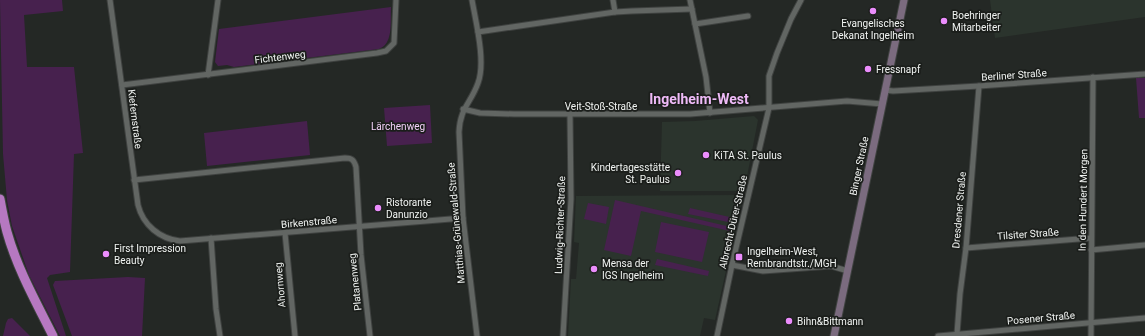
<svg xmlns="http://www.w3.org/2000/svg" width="1145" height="336" font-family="Roboto,sans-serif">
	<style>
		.built { fill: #2b342d }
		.green { fill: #47214e }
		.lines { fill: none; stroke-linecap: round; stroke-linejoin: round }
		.minor-casing { stroke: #3f4240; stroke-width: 7 }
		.secondary-casing { stroke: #3f4240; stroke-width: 9 }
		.motorway-casing { stroke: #3f4240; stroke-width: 11 }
		.minor { stroke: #626663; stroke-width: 5 }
		.secondary { stroke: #7b6b7f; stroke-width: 7 }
		.motorway { stroke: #b678c1; stroke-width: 9 }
		.poi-dot { fill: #eb8dfc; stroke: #1b1e1b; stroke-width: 1.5 }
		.labels { text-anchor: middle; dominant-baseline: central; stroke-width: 3.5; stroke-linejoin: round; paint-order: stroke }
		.poi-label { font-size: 10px; fill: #f1f4f2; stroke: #1b1e1b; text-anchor: start }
		.street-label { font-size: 10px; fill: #f1f4f2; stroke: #1b1e1b }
		.park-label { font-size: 10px; fill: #f2d0f8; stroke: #1b1e1b }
		.district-label { font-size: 14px; font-weight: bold; fill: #eebaf7; stroke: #1b1e1b }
	</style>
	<rect width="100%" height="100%" fill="#242825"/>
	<g class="built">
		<path d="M990,0H1145V17L995,38Z"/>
		<path d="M754,116L758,120L745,187L739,191H660L662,122L695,121Z"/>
		<path d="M739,195L742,199L715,320L704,318L700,336H568L571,279H576L579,243L574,242L576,196Z"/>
	</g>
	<g class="green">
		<path d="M0,0H62L63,11L24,15L27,67H74L83,153L74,154L70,272L50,275L47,278L66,336H60L29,275L12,226L7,200L3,154Z"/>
		<path d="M391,7C390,20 394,44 379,49L234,67L227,65L218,66L215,62L219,29Z"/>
		<path d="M1136,78H1145V118H1139Z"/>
		<path d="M430,105L432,143L387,146L384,108Z"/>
		<path d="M307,121L310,155L207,166L204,133Z"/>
		<path d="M615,200L731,227L730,231L641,211L631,256L604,250Z"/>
		<path d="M588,203L609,207L606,224L584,219Z"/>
		<path d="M690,208L734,218L733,223L688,214Z"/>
		<path d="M661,222L709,232L702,262L655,252Z"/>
		<path d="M657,259L709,271L708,276L655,265Z"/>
		<path d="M128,277L145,278L142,336H72L53,285L55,281Z"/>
		<path d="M12,318L30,336H3L6,323L8,319Z"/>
	</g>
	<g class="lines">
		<defs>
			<g id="minor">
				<path d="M110,0L138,205C143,225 160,239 180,241L463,218"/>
				<path d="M472,0C476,23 486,62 478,83C471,103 460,108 459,132L463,218L477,336"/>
				<path d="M613,0L615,12"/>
				<path d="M690,0L706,77L710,113"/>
				<path d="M695,24L748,16"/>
				<path d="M478,32L615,12L632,11L692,9"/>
				<path d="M208,75L218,0"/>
				<path d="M122,85L377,53L386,51L394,43L396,0"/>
				<path d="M885,90L893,91L979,86L1145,74"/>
				<path d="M463,109L480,113L514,114H690L847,101L882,104"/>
				<path d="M134,180L345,158C352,158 354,160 356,167L361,255L370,336"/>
				<path d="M285,233L295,336"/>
				<path d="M211,238L216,309L220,336"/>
				<path d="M966,248L1091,238"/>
				<path d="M1091,250L1145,245"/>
				<path d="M732,265L763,271L831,266L848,271"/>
				<path d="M957,334L960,294L966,248L979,86"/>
				<path d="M563,336L571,199L570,115"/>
				<path d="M717,336L732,265L769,108V76L777,53L791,19L801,0"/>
				<path d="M938,336L1145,318"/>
				<path d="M1091,336L1093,77"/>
			</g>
			<path id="secondary" d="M834,336L904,0"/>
			<path id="motorway" d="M0,199C2,210 4,221 7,232C17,268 36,302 53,336"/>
		</defs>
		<use href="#minor" class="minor-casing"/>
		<use href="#secondary" class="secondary-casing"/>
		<use href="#motorway" class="motorway-casing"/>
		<use href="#minor" class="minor"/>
		<use href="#secondary" class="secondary"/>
		<use href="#motorway" class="motorway"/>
	</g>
	<g class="poi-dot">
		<circle cx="873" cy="11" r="4"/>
		<circle cx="944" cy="21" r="4"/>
		<circle cx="868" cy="69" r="4"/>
		<circle cx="706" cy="155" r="4"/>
		<circle cx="678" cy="173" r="4"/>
		<circle cx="378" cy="208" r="4"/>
		<circle cx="106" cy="254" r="4"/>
		<rect x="735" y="253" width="8" height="8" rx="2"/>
		<circle cx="594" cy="269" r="4"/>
		<circle cx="789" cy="321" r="4"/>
	</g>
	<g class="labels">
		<g class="poi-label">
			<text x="952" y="15">Boehringer<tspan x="952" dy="12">Mitarbeiter</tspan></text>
			<text x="873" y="23" text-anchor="middle">Evangelisches<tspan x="873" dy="12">Dekanat Ingelheim</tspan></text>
			<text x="876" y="69">Fressnapf</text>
			<text x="714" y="155">KiTA St. Paulus</text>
			<text x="670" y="167" text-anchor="end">Kindertagesstätte<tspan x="670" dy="12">St. Paulus</tspan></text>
			<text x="386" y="202">Ristorante<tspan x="386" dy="12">Danunzio</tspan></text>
			<text x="114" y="248">First Impression<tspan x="114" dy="12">Beauty</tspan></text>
			<text x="747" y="251">Ingelheim-West,<tspan x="747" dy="12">Rembrandtstr./MGH</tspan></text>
			<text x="602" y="263">Mensa der<tspan x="602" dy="12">IGS Ingelheim</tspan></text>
			<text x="797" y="321">Bihn&amp;Bittmann</text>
		</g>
		<g class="street-label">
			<text transform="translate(280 57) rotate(-7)">Fichtenweg</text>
			<text transform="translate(1014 75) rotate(-4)">Berliner Straße</text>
			<text x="601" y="106">Veit-Stoß-Straße</text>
			<text transform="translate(135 119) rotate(83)">Kiefernstraße</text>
			<text transform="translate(859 166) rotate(-78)">Binger Straße</text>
			<text transform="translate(1083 200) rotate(-89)">In den Hundert Morgen</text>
			<text transform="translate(959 210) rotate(-85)">Dresdener Straße</text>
			<text transform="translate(309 222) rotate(-5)">Birkenstraße</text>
			<text transform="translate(733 222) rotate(-77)">Albrecht-Dürer-Straße</text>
			<text transform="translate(456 223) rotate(-95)">Matthias-Grünewald-Straße</text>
			<text transform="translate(560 225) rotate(-88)">Ludwig-Richter-Straße</text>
			<text transform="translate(1028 234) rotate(-4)">Tilsiter Straße</text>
			<text transform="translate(355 282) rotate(-96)">Platanenweg</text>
			<text transform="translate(280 285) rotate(-95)">Ahornweg</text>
			<text transform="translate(1041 318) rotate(-5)">Posener Straße</text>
		</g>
		<g class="park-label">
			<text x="398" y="126">Lärchenweg</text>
		</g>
		<g class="district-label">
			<text x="699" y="99">Ingelheim-West</text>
		</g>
	</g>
</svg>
